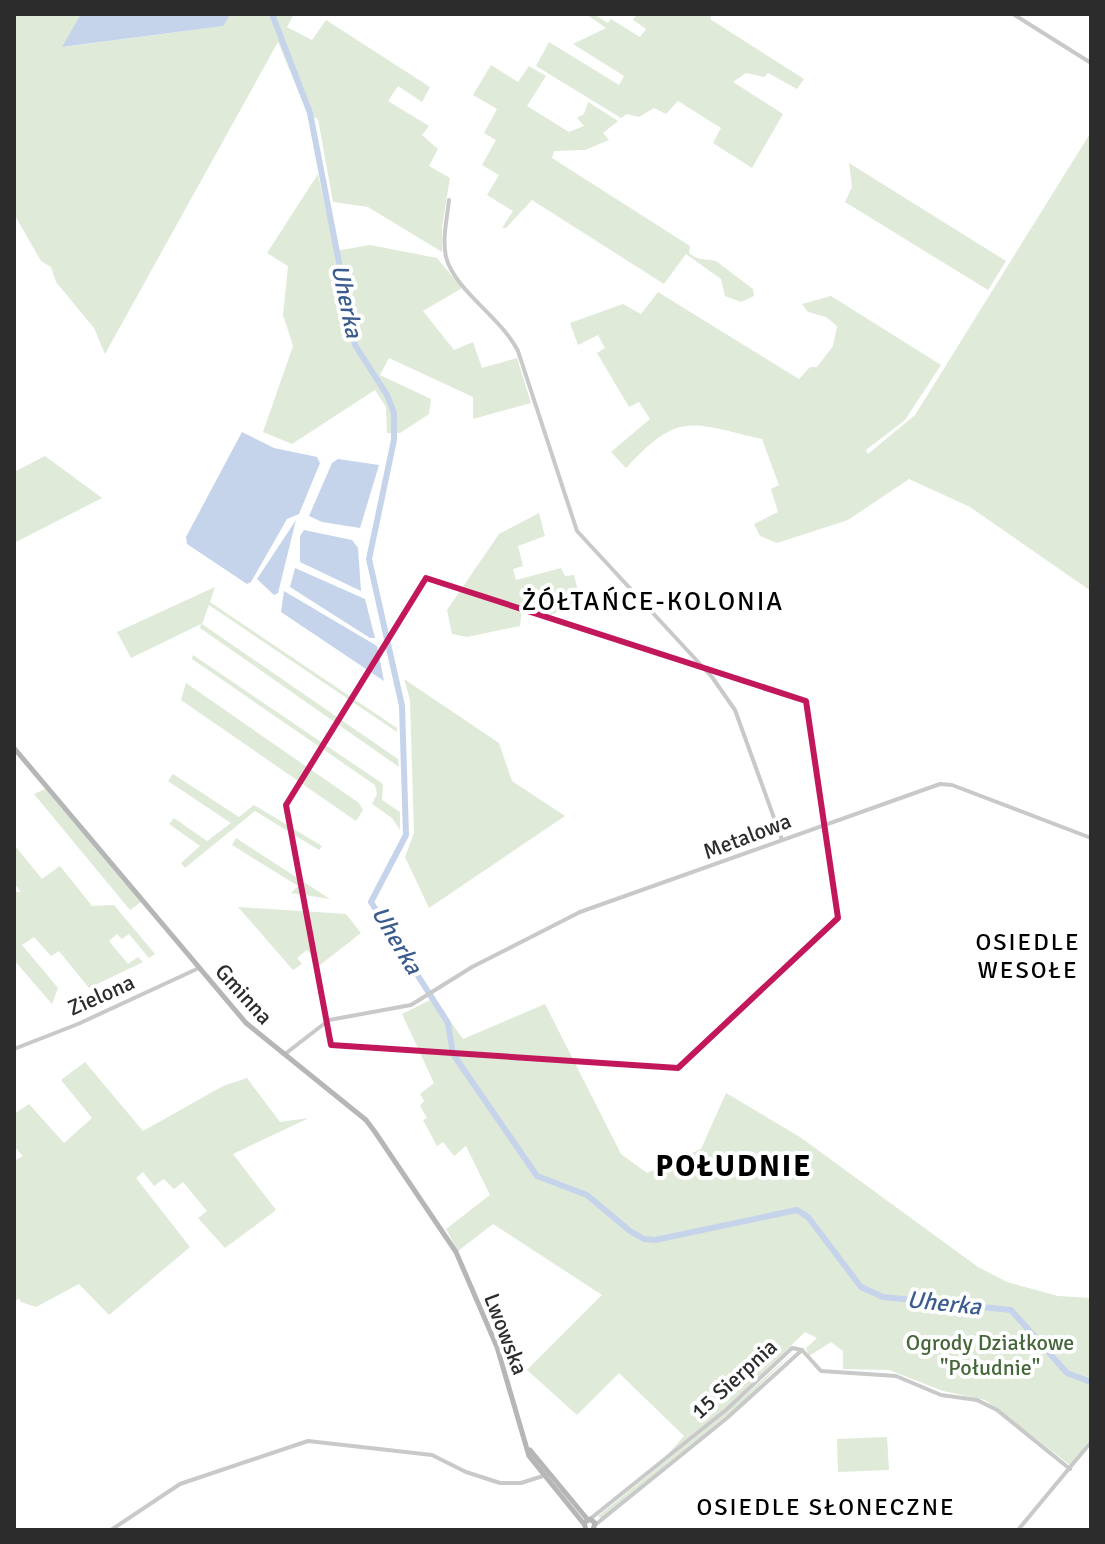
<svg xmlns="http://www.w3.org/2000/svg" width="1105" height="1544" font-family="Signika,sans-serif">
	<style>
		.green { fill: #dfead9 }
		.water { fill: #c5d4ea }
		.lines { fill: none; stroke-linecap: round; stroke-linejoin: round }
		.river { stroke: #c5d4ea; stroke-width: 6 }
		.tertiary { stroke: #c9c9c9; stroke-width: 4 }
		.secondary { stroke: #b6b6b6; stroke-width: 5 }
		.marked { fill: none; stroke: #c2185b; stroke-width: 6; stroke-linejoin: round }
		.labels { text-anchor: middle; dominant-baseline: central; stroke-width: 8; stroke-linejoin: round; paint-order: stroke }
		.street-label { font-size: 22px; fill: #2c2c2c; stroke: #fff }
		.park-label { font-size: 22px; fill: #45673a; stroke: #fff }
		.water-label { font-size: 24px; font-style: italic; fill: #3b5c8d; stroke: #fff }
		.neighbourhood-label { font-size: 24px; letter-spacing: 2px; fill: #000; stroke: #fff }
		.quarter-label { font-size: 26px; letter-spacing: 2px; fill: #000; stroke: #fff }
		.district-label { font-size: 30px; font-weight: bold; letter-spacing: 2px; fill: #000; stroke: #fff }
	</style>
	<rect width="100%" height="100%" fill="#fff"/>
	<g class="green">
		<path d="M17,14H81L64,47L222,26L231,14H294L287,27L312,40L326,20L430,87L422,102L398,86L388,101L429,126L422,135L438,149L429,166L450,178L442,227V252L368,207L333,202L318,119L308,115L278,42L105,354L94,328L56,282L51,267L41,261L14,214V19Z"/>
		<path d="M586,14H593L608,23L611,19L640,37L646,29L633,20L637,14H712L710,19L804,79L797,89L768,73L764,77L746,73L733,82L783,114L752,168L713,143L721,128L678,101L666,114L654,108L639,117L627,114L621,118L536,66L549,42L619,85L624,76L573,44L606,28Z"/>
		<path d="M491,65L518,82L529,66L546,76L527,106L569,132L584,126L577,118L584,114L588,102L618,121L603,133L609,140L585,150L554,151L552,158L690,246L689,253C700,262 705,258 716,261L753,289L754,296L741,302L725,296L721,279L686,254L664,284L532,200L506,228H502L513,211L487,195L499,175L482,165L496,140L484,133L497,109L473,95Z"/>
		<path d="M1091,132V591L970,507L909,479L848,520L777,543L760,536L754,524L778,512L771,489L779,485L762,439C692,423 679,410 626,468L611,452L650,419L639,402L629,407L597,353L605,348L598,335L578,345L570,323L623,304L641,314L658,292L799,379L810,367H817L833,346L837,326L826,317L808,312L802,304L831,296L941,365L905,420L866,450L868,454L915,415Z"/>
		<path d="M849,163L1006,261L988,290L845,202L852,187Z"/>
		<path d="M318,174L335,251L370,245L437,258L462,288L423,311L454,350L473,342L482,368L517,358L531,403L473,419V397L389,358L380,375L431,399L429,414L400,433H387L386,407L375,390L292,444L263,432L293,346L283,315L288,266L267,253Z"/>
		<path d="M45,456L102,498L14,543V472Z"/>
		<path d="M539,513L545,536L518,546L523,566L513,569L516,580L561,568L565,576L574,575L581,603L545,617L528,605L522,609L520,626L467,637L452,634L447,610L499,534Z"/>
		<path d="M215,587L210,602L397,728V732L209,605L202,624L398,759L399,767L200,628L201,624L131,658L117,632Z"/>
		<path d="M193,655L383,784L382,800L400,812V830L392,818L372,804L377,794L375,785L192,659Z"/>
		<path d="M404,679L499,743L512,781L565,816L429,908L405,857L414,833L410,700Z"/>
		<path d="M186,683L359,803L363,810L356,821L181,700Z"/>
		<path d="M173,774L239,817L254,805L322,846L319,850L255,811L185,868L181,863L200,846L169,824L174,818L207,841L231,823L168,781Z"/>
		<path d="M45,789L141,902L130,910L34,794Z"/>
		<path d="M236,838L330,899L291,893L298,886L232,845Z"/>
		<path d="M15,846L42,879L60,866L92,906L114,905L155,954L149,958L129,934L122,939L117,934L109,941L128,964L138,957L143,962L89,988L59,951L51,956L34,937L22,945L58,988L52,1004L14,960V892H21L14,883Z"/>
		<path d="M238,907L346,914L361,933L320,965L307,950L297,958L302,964L293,970Z"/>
		<path d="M434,998L463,1039L545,1004L621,1154L647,1173L701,1149L726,1093L800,1137L978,1267L1007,1282L1058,1296L1091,1298V1438L1070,1465L985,1400L943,1391L889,1370L843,1369V1351L831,1342L809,1356L806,1348L817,1338L805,1332L725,1409L667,1455L684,1436L619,1373L577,1415L527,1370L602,1295L493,1224L458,1251L446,1229L490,1195L466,1146L454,1156L443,1142L437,1146L423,1120L427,1118L420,1106L424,1101L420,1094L434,1083L402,1014Z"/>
		<path d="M85,1062L143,1131L223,1086L247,1078L280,1122L309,1118L233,1154L276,1210L225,1248L198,1218L207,1211L183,1182L174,1189L164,1179L154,1186L143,1172L136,1178L190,1247L109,1315L79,1284L36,1307L21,1302L19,1298L14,1302V1161L23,1156L14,1146V1114L29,1104L64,1143L92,1118L61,1080Z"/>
		<path d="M796,1350L737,1407L601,1519L598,1516L719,1418Z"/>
		<path d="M887,1437L889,1470L838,1472L837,1439Z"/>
	</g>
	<g class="water">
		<path d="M81,14H231L223,26L62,47Z"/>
		<path d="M242,432L274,448L317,457L320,463L299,514L287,519L251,582L247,584L187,544L186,537Z"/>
		<path d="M338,459L379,465L360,528L322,522L309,516L332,463Z"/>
		<path d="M296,520L278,593L274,595L257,579Z"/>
		<path d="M304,530L352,540L358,548L361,591L300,562V536Z"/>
		<path d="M295,568L365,599L375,638H370L290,587Z"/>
		<path d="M284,591L377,646L384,681L281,612Z"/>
	</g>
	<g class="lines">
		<path class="river" d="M272,14L310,113L355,345L387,395L394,413V440L369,559L402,706L406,835L371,902L448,1023L453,1054L537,1176L587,1195L630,1231L644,1239L655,1240L797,1210L808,1217L861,1287L883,1297L1011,1310L1067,1373L1091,1382"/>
		<g class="tertiary">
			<path d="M1013,14L1091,63"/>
			<path d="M449,200C447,219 442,239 446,257C455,291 501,317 518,351L577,531L712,677L735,710L782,840"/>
			<path d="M14,1049L78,1024L199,968"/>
			<path d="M285,1054L329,1020L411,1005L472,967L580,912L940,784L952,785L1091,838"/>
			<path d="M802,1350L821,1371L896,1376L941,1395L977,1400L997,1410L1070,1469"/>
			<path d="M590,1519L726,1410L792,1348L802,1350"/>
			<path d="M595,1525L727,1418L802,1350"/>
			<path d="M111,1530L180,1484L308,1441L432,1455L466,1472L500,1483H521L546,1475"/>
			<path d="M1018,1530L1091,1442"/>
		</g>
		<g class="secondary">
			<path d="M14,748L246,1023L366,1120L375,1132L456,1252L497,1347L529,1456L584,1524"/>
			<path d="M530,1450L588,1520"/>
			<path d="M586,1530L584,1523L590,1519L595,1523L593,1530"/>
		</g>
	</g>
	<path class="marked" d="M426,578L806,701L838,918L678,1068L331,1045L286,805Z"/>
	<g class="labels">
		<g class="street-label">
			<text transform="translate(747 836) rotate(-21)">Metalowa</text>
			<text transform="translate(244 994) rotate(48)">Gminna</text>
			<text transform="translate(101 995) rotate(-24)">Zielona</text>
			<text transform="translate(506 1334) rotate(69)">Lwowska</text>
			<text transform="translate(734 1379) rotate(-42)">15 Sierpnia</text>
		</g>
		<g class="park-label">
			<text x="990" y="1342">Ogrody Działkowe<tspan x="990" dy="25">"Południe"</tspan></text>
		</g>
		<g class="water-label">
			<text transform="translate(347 301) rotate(78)">Uherka</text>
			<text transform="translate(397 940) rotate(59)">Uherka</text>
			<text transform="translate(944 1303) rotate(6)">Uherka</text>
		</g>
		<g class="neighbourhood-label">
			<text x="1028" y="942">OSIEDLE<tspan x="1028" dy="28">WESOŁE</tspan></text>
			<text x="826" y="1507">OSIEDLE SŁONECZNE</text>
		</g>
		<g class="quarter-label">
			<text x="653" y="602">ŻÓŁTAŃCE-KOLONIA</text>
		</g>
		<g class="district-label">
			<text x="734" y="1166">POŁUDNIE</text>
		</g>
	</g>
	<rect width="1105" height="1544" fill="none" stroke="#2c2c2c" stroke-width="32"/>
</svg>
